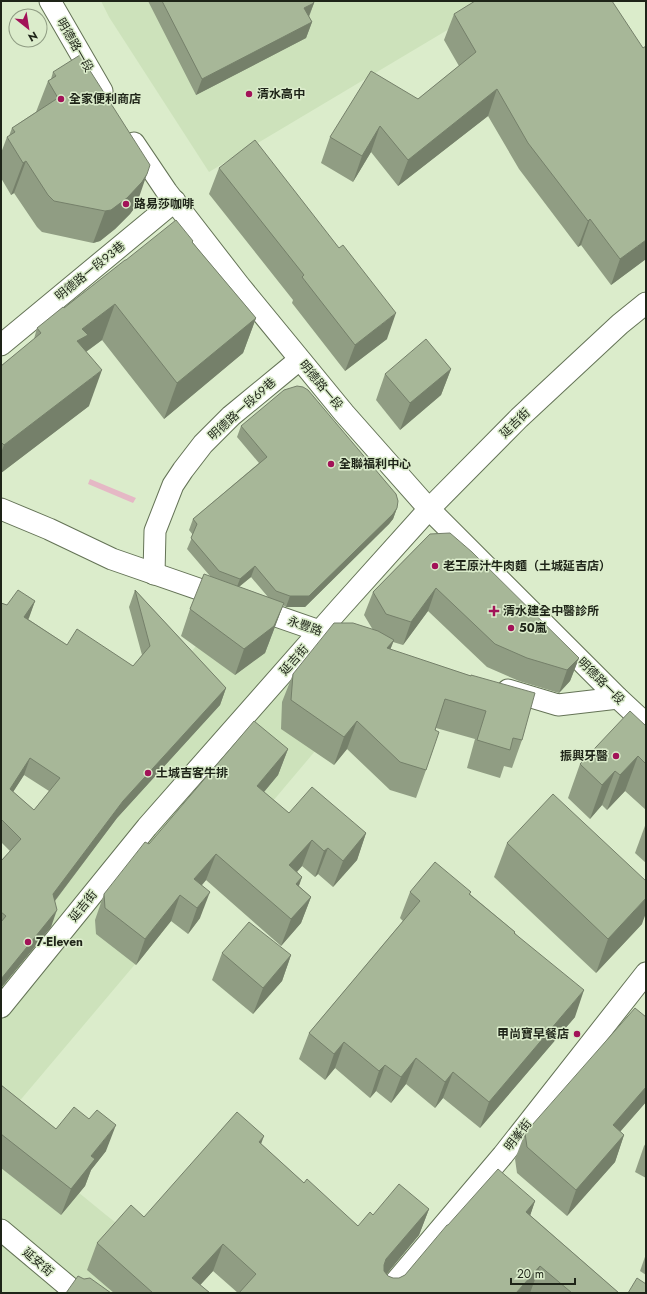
<svg xmlns="http://www.w3.org/2000/svg" width="647" height="1294" font-family="Jost,'Noto Sans TC',sans-serif">
	<style>
		.built { fill: #cde2bb }
		.green { fill: #e5b8c5 }
		.lines { fill: none; stroke-linecap: round; stroke-linejoin: round }
		.minor-casing { stroke: #647356; stroke-width: 23 }
		.minor { stroke: #fff; stroke-width: 21 }
		.wall { fill: #909d83; fill-rule: evenodd }
		.shaded-wall { fill: #75806a }
		.building { fill: #a7b798; stroke: #75806a; fill-rule: evenodd }
		.poi-dot { fill: #a21258; stroke: #dbeccb; stroke-width: 1.5 }
		.labels { text-anchor: middle; dominant-baseline: central; stroke-width: 3; stroke-linejoin: round; paint-order: stroke }
		.street-label { font-size: 12px; fill: #1e2418; stroke: #dbeccb }
		.poi-label { font-size: 12px; font-weight: bold; fill: #1e2418; stroke: #dbeccb; text-anchor: start }
	</style>
	<rect width="100%" height="100%" fill="#dbeccb"/>
	<g class="built">
		<path d="M101,1H496L209,172L109,17Z"/>
		<path d="M231,604L392,660L1,1123V881Z"/>
		<path d="M1,1129L106,1215L205,1293H1Z"/>
	</g>
	<path class="green" d="M90,479L136,498L133,503L88,484Z"/>
	<g class="lines">
		<defs>
			<g id="minor">
				<path d="M50,1L102,91"/>
				<path d="M134,143L167,192L239,285L344,413L429,509L618,698L646,724"/>
				<path d="M1,345L175,201"/>
				<path d="M1,509L49,529L112,559L331,635"/>
				<path d="M154,574L155,531L173,485L183,470L203,444L231,416L299,360"/>
				<path d="M508,690L558,705L618,698"/>
				<path d="M1,1007L147,827L340,608L429,509L519,418L620,324L646,303"/>
				<path d="M1,1230L76,1293"/>
				<path d="M386,1293L503,1155L646,973"/>
			</g>
		</defs>
		<use href="#minor" class="minor-casing"/>
		<use href="#minor" class="minor"/>
	</g>
	<g class="wall">
		<path d="M148,1H313L314,3L309,17L312,22L306,38L196,95Z"/>
		<path d="M454,14L646,259L611,285L581,245L578,247L519,169L488,116L398,186L371,152L353,182L321,163L330,137L418,99L459,66L444,40Z"/>
		<path d="M53,72L136,206L130,214L115,229L100,241L93,243L42,232L37,227L14,193L11,195L1,178V153L7,137L9,136L12,128L36,112L48,81L51,79Z"/>
		<path d="M219,168L387,339L345,371L292,303L293,300L209,194Z"/>
		<path d="M192,242L256,318L243,353L164,419L102,340L86,352L89,406L1,473V366L34,339L37,328L126,260Z"/>
		<path d="M451,369L441,395L400,430L376,400L385,374Z"/>
		<path d="M241,426L397,508L393,519L389,524L305,607H286L283,605L265,653L235,675L181,636L190,609L210,576L187,549L193,535L189,530L193,519L259,463L237,437ZM251,577L268,597L239,587Z"/>
		<path d="M430,534L579,658L570,681L559,693L519,681L487,667L428,611L403,645L393,642L390,650L471,676L522,740L512,768L504,766L500,778L467,768L475,739L436,728L426,770L416,798L390,790L347,749L334,765L281,729L282,702L293,674L373,630L364,615L373,592Z"/>
		<path d="M135,590L226,688L220,705L117,818L55,901L51,927L1,988V861L10,851L1,842V603L7,605L35,601L28,619L67,645L133,666L142,655L129,607ZM24,775L49,791L34,810L13,792Z"/>
		<path d="M646,726V810L625,791L607,810L602,805L590,819L568,798L580,764Z"/>
		<path d="M288,749L278,775L264,792L289,813L366,833L357,860L333,887L318,874L315,877L302,866L297,872L302,877L299,886L311,897L301,923L281,946L206,880L202,885L200,918L188,934L171,921L136,965L96,934L95,920L104,894L149,844Z"/>
		<path d="M646,823V863L635,853Z"/>
		<path d="M507,843L642,924L596,973L494,877Z"/>
		<path d="M410,892H471L470,894L515,932V933L575,1017L480,1128L443,1098L435,1108L406,1084L391,1103L376,1091L370,1098L335,1068L325,1080L299,1059L309,1033L403,921L400,918Z"/>
		<path d="M222,953L291,955L282,981L253,1014L212,980Z"/>
		<path d="M646,1017V1102L620,1132L624,1135L615,1162L567,1216L517,1173L515,1159L525,1133Z"/>
		<path d="M1,1085L56,1129L106,1151L91,1170L85,1186L61,1215L1,1168Z"/>
		<path d="M646,1143V1178L635,1172L644,1146Z"/>
		<path d="M261,1144L304,1183L358,1226L373,1215L429,1209L419,1235L386,1274L388,1276L393,1278H399L405,1275L448,1225L535,1201L530,1215L619,1293H532L531,1292L530,1293H238L213,1271L200,1285L210,1293H114L87,1270L97,1243L144,1217Z"/>
		<path d="M646,1254V1275L640,1271Z"/>
	</g>
	<g class="shaded-wall">
		<path d="M314,3L308,18L304,8Z"/>
		<path d="M312,22L306,38L196,95L202,79Z"/>
		<path d="M497,89L488,116L398,186L408,160Z"/>
		<path d="M380,126L371,152L353,182L362,156Z"/>
		<path d="M26,161L14,193L11,195L23,163Z"/>
		<path d="M147,174L136,206L130,214L115,229L100,241L93,243L105,211Z"/>
		<path d="M590,219L581,245L578,247L588,221Z"/>
		<path d="M646,240V259L611,285L620,259Z"/>
		<path d="M115,304L102,340L80,356L77,341L82,329Z"/>
		<path d="M396,313L387,339L345,371L355,345Z"/>
		<path d="M256,318L243,353L164,419L177,383Z"/>
		<path d="M451,369L441,395L400,430L410,403Z"/>
		<path d="M102,370L89,406L1,473V453L4,445Z"/>
		<path d="M397,508L393,519L389,524L305,607H286L290,596Z"/>
		<path d="M255,566L251,577L236,589L240,579Z"/>
		<path d="M436,588L428,611L403,645L411,622Z"/>
		<path d="M35,601L29,618L18,634L24,617Z"/>
		<path d="M284,603L265,653L235,675L244,649Z"/>
		<path d="M394,640L383,668L387,648Z"/>
		<path d="M579,658L570,681L559,693L567,670Z"/>
		<path d="M226,688L220,705L117,818L47,911L53,894L123,801Z"/>
		<path d="M357,721L347,749L334,765L344,737Z"/>
		<path d="M288,749L278,775L247,812L257,786Z"/>
		<path d="M638,756L625,791L607,810L620,775Z"/>
		<path d="M30,758L24,775L4,806L10,789Z"/>
		<path d="M615,771L602,805L590,819L602,785Z"/>
		<path d="M366,833L357,860L333,887L343,861Z"/>
		<path d="M312,840L302,866L279,892L289,865Z"/>
		<path d="M328,848L318,874L315,877L324,851Z"/>
		<path d="M216,854L206,880L188,901L194,879Z"/>
		<path d="M302,877L292,903L296,884Z"/>
		<path d="M210,892L200,918L188,934L197,908Z"/>
		<path d="M180,895L171,921L136,965L145,939Z"/>
		<path d="M311,897L301,923L281,946L291,919Z"/>
		<path d="M646,898V913L642,924L596,973L608,939Z"/>
		<path d="M57,910L51,927L1,988V979Z"/>
		<path d="M291,955L282,981L253,1014L263,988Z"/>
		<path d="M584,990L575,1017L480,1128L489,1102Z"/>
		<path d="M344,1042L335,1068L325,1080L334,1054Z"/>
		<path d="M416,1058L406,1084L391,1103L401,1077Z"/>
		<path d="M385,1065L376,1091L370,1098L379,1071Z"/>
		<path d="M453,1072L443,1098L435,1108L445,1082Z"/>
		<path d="M646,1087V1102L603,1151L613,1125Z"/>
		<path d="M116,1125L106,1151L91,1170L85,1186L61,1215L71,1189L91,1156Z"/>
		<path d="M624,1135L615,1162L567,1216L576,1190Z"/>
		<path d="M264,1136L254,1163L259,1142Z"/>
		<path d="M535,1201L526,1228V1212Z"/>
		<path d="M429,1209L419,1235L377,1286L374,1291L386,1259Z"/>
		<path d="M223,1244L213,1271L193,1293L192,1278Z"/>
		<path d="M540,1266L530,1293H516Z"/>
	</g>
	<g class="building">
		<path d="M162,1H313L314,3L304,8L312,22L202,79Z"/>
		<path d="M475,1H612L643,48L646,46V240L620,259L590,219L588,221L528,143L497,89L408,160L380,126L362,156L330,137L371,71L418,99L476,52L454,14Z"/>
		<path d="M80,55L150,165L147,174L142,182L127,198L111,210L105,211L54,201L48,195L26,161L23,163L7,137L15,132L12,128L58,98L48,81L56,76L53,72Z"/>
		<path d="M255,140L339,248L343,245L396,313L355,345L302,277L304,275L219,168Z"/>
		<path d="M176,220L193,241L192,242L256,318L177,383L115,304L82,329L88,335L77,341L102,370L4,445L1,442V366L41,333L37,328L63,307L64,308L125,260H126Z"/>
		<path d="M426,339L451,369L410,403L385,374Z"/>
		<path d="M297,386L303,387L308,390L396,494L398,501L397,508L393,514L309,596H290L276,591L255,566L240,579L219,571L191,538L197,524L193,519L267,457L241,426L284,390Z"/>
		<path d="M450,533L472,552L579,658L567,670L527,658L495,644L436,588L411,622L386,614L373,592L430,534Z"/>
		<path d="M204,574L284,603L274,626L244,649L190,609Z"/>
		<path d="M18,590L35,601L24,617L67,645L77,629L133,666L150,646L135,590L226,688L123,801L53,894L57,910L1,979V922L6,916L1,912V861L21,839L1,819V603L7,605ZM30,758L60,778L34,810L10,789Z"/>
		<path d="M334,623H353L378,631L394,640L387,648L471,676V675L535,693L522,740L513,738L510,750L477,740L486,711L445,699L435,730L439,732L426,770L400,762L357,721L344,737L291,700L293,674Z"/>
		<path d="M630,711L646,726V764L638,756L620,775L615,771L602,785L580,764Z"/>
		<path d="M254,721L288,749L257,786L289,813L312,787L366,833L343,861L328,848L324,851L312,840L289,865L302,877L296,884L311,897L291,919L216,854L194,879L210,892L197,908L180,895L145,939L105,908L104,894L145,842L149,844Z"/>
		<path d="M553,794L646,881V898L608,939L507,843Z"/>
		<path d="M435,862L471,892L469,894L515,932L514,933L584,990L489,1102L453,1072L445,1082L416,1058L401,1077L385,1065L379,1071L344,1042L334,1054L309,1033L420,901L410,892Z"/>
		<path d="M249,922L291,955L263,988L222,953Z"/>
		<path d="M635,1008L646,1017V1087L613,1125L624,1135L576,1190L527,1147L525,1133Z"/>
		<path d="M1,1085L56,1129L74,1107L89,1119L97,1110L116,1125L91,1156L95,1159L71,1189L1,1134Z"/>
		<path d="M237,1112L264,1136L259,1142L304,1183L307,1179L358,1226L370,1212L373,1215L399,1184L429,1209L386,1259L384,1265V1271L388,1276L393,1278H399L405,1275L447,1225H448L498,1169L535,1201L526,1212L619,1293H572L540,1266L516,1293H239L256,1274L223,1244L192,1278L210,1293H153L97,1243L131,1205L144,1217Z"/>
		<path d="M78,1276L84,1279L90,1278L111,1293H66Z"/>
		<path d="M637,1278L646,1284V1293H628Z"/>
	</g>
	<g class="poi-dot">
		<circle cx="249" cy="94" r="4"/>
		<circle cx="61" cy="99" r="4"/>
		<circle cx="126" cy="204" r="4"/>
		<circle cx="331" cy="464" r="4"/>
		<circle cx="435" cy="566" r="4"/>
		<path d="M492 605h4v4h4v4h-4v4h-4v-4h-4v-4h4z"/>
		<circle cx="511" cy="628" r="4"/>
		<circle cx="616" cy="756" r="4"/>
		<circle cx="148" cy="773" r="4"/>
		<circle cx="28" cy="942" r="4"/>
		<circle cx="577" cy="1034" r="4"/>
	</g>
	<g class="labels">
		<g class="street-label">
			<text transform="translate(75 45) rotate(60)">明德路一段</text>
			<text transform="translate(90 271) rotate(-39)">明德路一段93巷</text>
			<text transform="translate(321 385) rotate(50)">明德路一段</text>
			<text transform="translate(242 409) rotate(-42)">明德路一段69巷</text>
			<text transform="translate(515 423) rotate(-44)">延吉街</text>
			<text transform="translate(305 626) rotate(19)">永豐路</text>
			<text transform="translate(294 660) rotate(-48)">延吉街</text>
			<text transform="translate(601 681) rotate(45)">明德路一段</text>
			<text transform="translate(83 906) rotate(-51)">延吉街</text>
			<text transform="translate(518 1135) rotate(-52)">明峯街</text>
			<text transform="translate(38 1262) rotate(40)">延安街</text>
		</g>
		<g class="poi-label">
			<text x="257" y="94">清水高中</text>
			<text x="69" y="99">全家便利商店</text>
			<text x="134" y="204">路易莎咖啡</text>
			<text x="339" y="464">全聯福利中心</text>
			<text x="443" y="566">老王原汁牛肉麵（土城延吉店）</text>
			<text x="503" y="611">清水建全中醫診所</text>
			<text x="519" y="628">50嵐</text>
			<text x="608" y="756" text-anchor="end">振興牙醫</text>
			<text x="156" y="773">土城吉客牛排</text>
			<text x="36" y="942">7-Eleven</text>
			<text x="569" y="1034" text-anchor="end">甲尚寶早餐店</text>
		</g>
	</g>
	<rect width="647" height="1294" fill="none" stroke="#1e2418" stroke-width="4"/>
	<g transform="translate(28 28) rotate(150)"><circle r="19" fill="#dbeccb" stroke="#8f9c83"/>
	<path d="M0-3L7 15L0 10L-7 15Z" fill="#a21258"/>
	<text y="-6" font-size="11" font-weight="bold" text-anchor="middle" fill="#1e2418">N</text>
	</g>
	<path d="M511 1278v6h64v-6" fill="none" stroke="#1e2418" stroke-width="2"/>
	<text x="517" y="1278" font-size="12" fill="#1e2418" stroke="#dbeccb" stroke-width="3" paint-order="stroke">20 m</text>
</svg>
